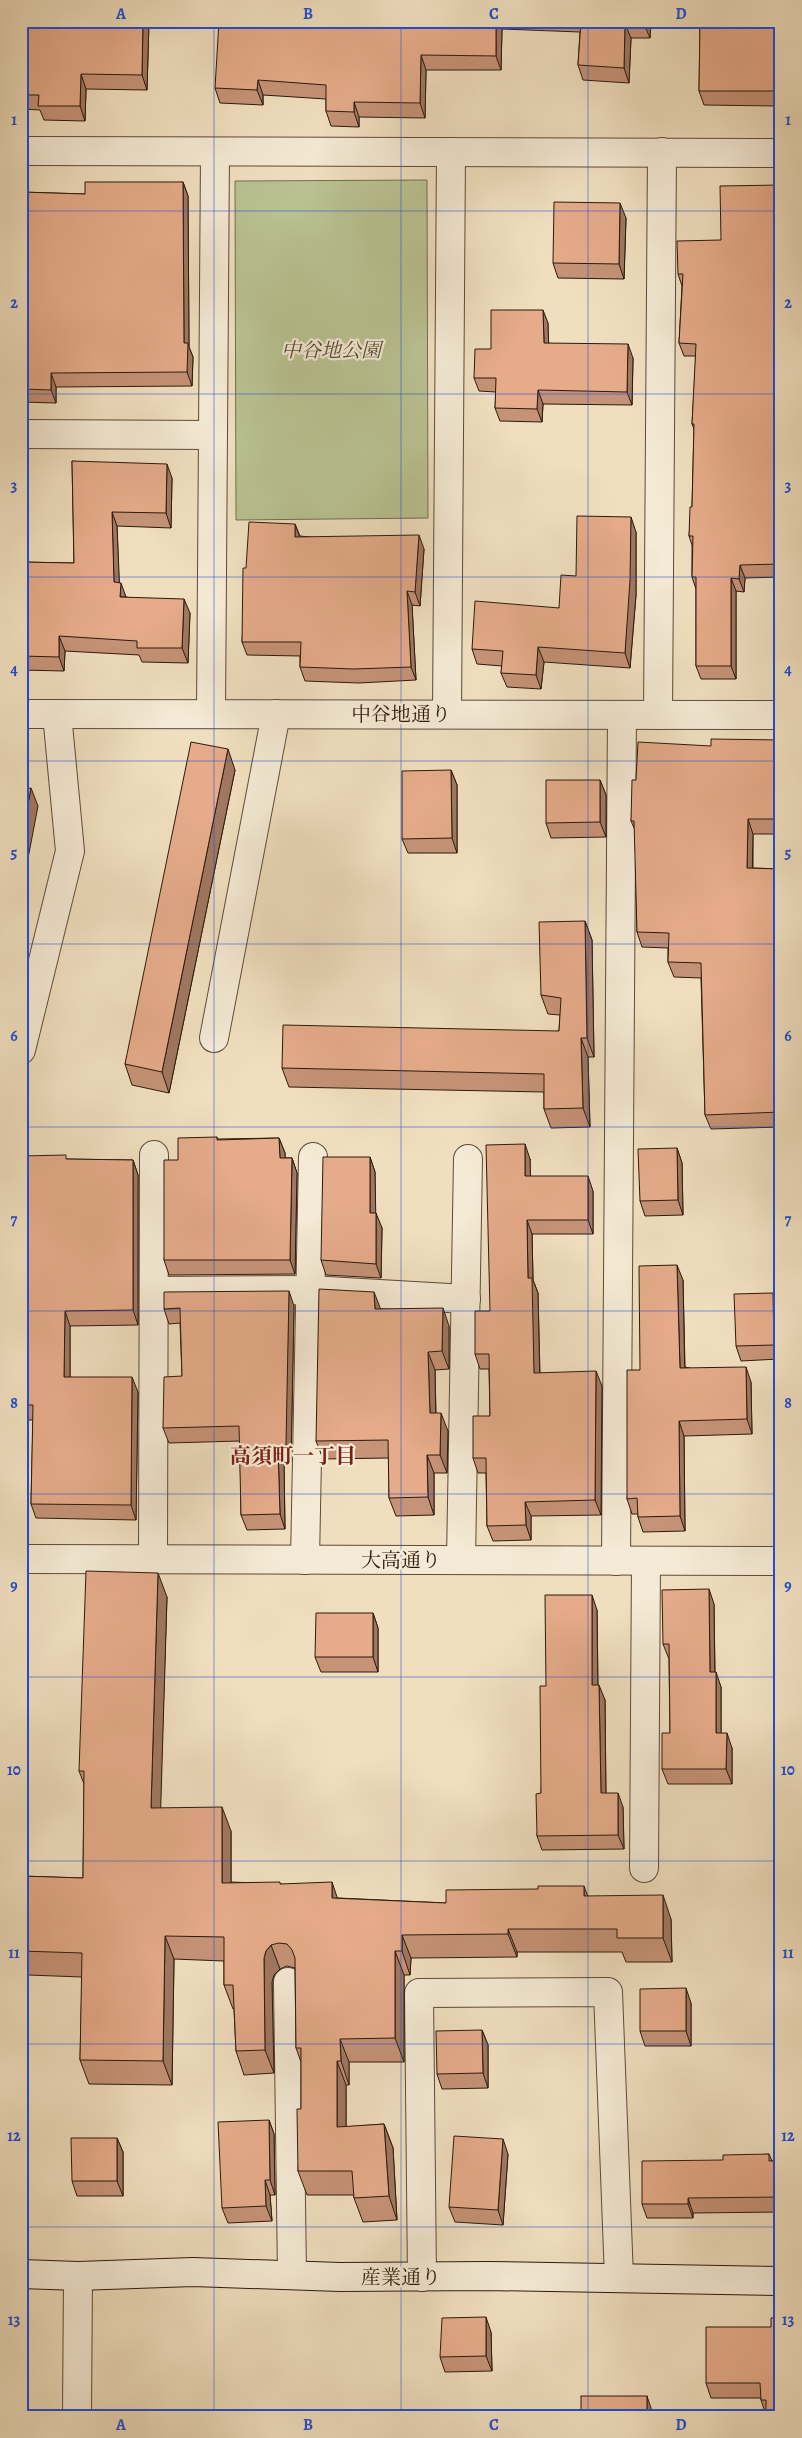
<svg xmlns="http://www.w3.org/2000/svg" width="802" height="2438" font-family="Alegreya,'Noto Serif JP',serif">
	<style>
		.green { fill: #b9c292; stroke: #726e4f }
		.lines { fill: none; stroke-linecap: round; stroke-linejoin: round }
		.street-casing { stroke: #5d4a39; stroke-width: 30 }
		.secondary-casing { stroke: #2c190c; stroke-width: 30 }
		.street { stroke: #f5ead5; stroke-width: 28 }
		.secondary { stroke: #f5ead5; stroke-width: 28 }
		.wall { fill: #c59377; stroke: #2c190c }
		.shaded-wall { fill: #a07861; stroke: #2c190c }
		.building { fill: #e5ab8a; stroke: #2c190c }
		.grid { fill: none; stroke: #1d4ed8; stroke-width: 1; stroke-opacity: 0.55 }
		.labels { text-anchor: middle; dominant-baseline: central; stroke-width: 4.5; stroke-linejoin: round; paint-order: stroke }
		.park-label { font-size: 20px; font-style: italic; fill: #564c34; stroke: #f5ead5 }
		.street-label { font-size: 20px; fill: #2c190c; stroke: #f5ead5 }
		.neighbourhood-label { font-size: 21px; font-weight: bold; fill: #7a1f14; stroke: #f5ead5 }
		.neatline { fill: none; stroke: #1d4ed8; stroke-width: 2 }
		.grid-label { font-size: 16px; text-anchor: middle; font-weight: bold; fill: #1d4ed8 }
	</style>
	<rect width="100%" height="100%" fill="#f0dfbf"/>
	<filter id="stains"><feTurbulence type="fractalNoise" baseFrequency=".004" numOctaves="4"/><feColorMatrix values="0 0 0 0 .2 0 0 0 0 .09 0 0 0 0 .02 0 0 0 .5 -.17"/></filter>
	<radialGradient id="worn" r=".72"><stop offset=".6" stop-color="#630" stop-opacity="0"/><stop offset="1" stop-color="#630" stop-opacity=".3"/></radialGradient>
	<path class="green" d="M427,180L428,518L236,520L235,181Z"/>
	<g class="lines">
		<defs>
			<g id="street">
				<path d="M21,151L781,153"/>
				<path d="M21,434L213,435"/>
				<path d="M21,714L781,715"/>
				<path d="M211,714L215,152"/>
				<path d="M447,714L451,152"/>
				<path d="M658,715L662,152"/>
				<path d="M214,1038L276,714"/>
				<path d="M21,1050L70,851L57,714"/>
				<path d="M154,1291L310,1290L466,1299"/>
				<path d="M21,1559L781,1561"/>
				<path d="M153,1559L154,1155"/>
				<path d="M305,1560L313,1157"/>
				<path d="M461,1560L468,1159"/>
				<path d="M616,1561L622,715"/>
				<path d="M644,1868L646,1561"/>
				<path d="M288,1982L292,2275"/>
				<path d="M422,2277L419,1993L608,1992L619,2278"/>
				<path d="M77,2417L78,2276"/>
			</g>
			<path id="secondary" d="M21,2274L78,2276L193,2272L340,2277L488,2276L781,2281"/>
		</defs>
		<use href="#street" class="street-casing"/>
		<use href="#secondary" class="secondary-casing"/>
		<use href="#street" class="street"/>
		<use href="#secondary" class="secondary"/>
	</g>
	<g class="wall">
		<path d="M21,21H149L147,90L86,89L85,121L44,120L40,110L21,109Z"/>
		<path d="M392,21H781V123L777,112V106L704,105L699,91L700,25L651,23L650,38H631L629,83L583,80L578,65L580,32L502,29L501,70H426L425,118L359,117V127L331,126L326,111V99L263,95V105L220,103L215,88Z"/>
		<path d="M183,182L188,196L189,347L193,357L192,386L56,387V403L21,402V192L85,194Z"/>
		<path d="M781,185V577L745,578L744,592L736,591V679H701L696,666V589L692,577V545L689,536L692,507L694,429L692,424L696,356H684L679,343L682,286L678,274L721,240Z"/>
		<path d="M626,218L624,279L558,278L553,263Z"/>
		<path d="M548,323V343L633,358L632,405L543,404L542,422L500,421L495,408L496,392L479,391L474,378L491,349Z"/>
		<path d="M72,461L172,478L171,528L117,526L119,583L126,597L190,613L188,663L142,662L139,655L65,651L64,671L21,670V562L74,563Z"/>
		<path d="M295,524L300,536L424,549L420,606L412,605L416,680L359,683L305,681L300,667V656L247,655L242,642L246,568Z"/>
		<path d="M636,532V595L630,668L544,662L541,689L507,687L501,673L502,666L477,664L472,649L559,608L576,576Z"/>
		<path d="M781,740V834H753V868L781,869V1127L711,1129L705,1115L701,978L674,977L668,962V948L642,947L637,932L635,830L631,821L636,780L711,746Z"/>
		<path d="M235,770L169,1093L132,1085L125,1064Z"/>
		<path d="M451,770L457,785V853H408L402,839Z"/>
		<path d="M600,780L606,795V837L551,838L546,823Z"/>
		<path d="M585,921L592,940L594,1057H588L590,1127L551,1128L544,1109V1092L289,1087L282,1068L559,1031L560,1015L548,1014L541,995Z"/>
		<path d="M217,1137L218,1139L279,1138L285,1153V1158H292L297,1173L295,1274L169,1275L164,1260L178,1160Z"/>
		<path d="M677,1148L682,1163L683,1215L645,1216L640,1201Z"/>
		<path d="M21,1156L67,1159L133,1160L138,1175V1325L70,1326V1377L138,1392L136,1520L36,1518L31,1504L33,1420H21V1347H26L28,1231L25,1222L21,1221Z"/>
		<path d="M370,1157L375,1172V1213L382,1228L381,1278L326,1275L321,1260Z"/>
		<path d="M530,1159V1176L593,1191V1234H532L533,1280L538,1293L540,1373L602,1386L601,1515L531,1516V1540L493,1541L487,1526L486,1473H478L473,1458L490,1416L489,1369H480L475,1354L490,1311Z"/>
		<path d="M683,1280L685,1367L751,1382L752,1434L684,1436L685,1531L643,1532L638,1517V1514H632L627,1499L640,1370Z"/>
		<path d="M294,1306L291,1459V1462H284L285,1529L247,1530L241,1515L240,1441L169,1443L163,1428L182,1376L180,1323L169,1324L164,1309Z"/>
		<path d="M778,1308L779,1359L741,1361L736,1346Z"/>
		<path d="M381,1309L449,1326V1369L435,1370L436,1413L448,1431L447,1473H434V1515L396,1516L389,1498V1458L323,1459L316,1441Z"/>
		<path d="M167,1597L160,1808L231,1831V1882L281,1884L338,1898L446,1903L588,1896L671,1919L672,1962H626L622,1952H517V1957L411,1958L410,1975H404V2062H349V2085H346V2127L384,2124L393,2148L397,2220L363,2222L354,2198V2195H307L298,2171L301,2109V2062L296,2048L295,1968L287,1966L280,1969L274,1975L272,1982L274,2073L244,2075L236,2051L234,2009H233L224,1985V1961L174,1959L172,2085L89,2084L80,2060L82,1977L28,1975L22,2089H21V1876L83,1878L84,1784L79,1771Z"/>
		<path d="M714,1604L715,1672L721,1687V1733L732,1748V1784H668L662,1769L670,1733L669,1659L663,1644Z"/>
		<path d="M597,1610L598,1685L605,1700L606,1793L623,1807L624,1849L542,1850L537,1836L541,1793L546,1686Z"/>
		<path d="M373,1613L378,1628V1672H321L315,1657Z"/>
		<path d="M691,2003V2046H645L640,2031Z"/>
		<path d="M482,2030L488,2045V2088L442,2089L437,2074Z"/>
		<path d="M269,2120L274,2134L275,2195H270L272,2221L228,2223L222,2208Z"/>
		<path d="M117,2138L123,2152V2196H77L72,2181Z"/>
		<path d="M508,2154L503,2225L455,2222L449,2207Z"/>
		<path d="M769,2154L772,2161H781V2212L693,2213V2218H647L642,2204L723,2160Z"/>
		<path d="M771,2327L781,2417H768V2415H766L761,2400V2398H711L706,2383Z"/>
		<path d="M491,2332L492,2371L445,2372L440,2357Z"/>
	</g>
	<g class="shaded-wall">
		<path d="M143,21H149L147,90L142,75Z"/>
		<path d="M496,21H499L502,29L501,70L496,56Z"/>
		<path d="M644,21H650L651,23L650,38L644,24Z"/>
		<path d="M625,24L631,38L629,83L624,68Z"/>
		<path d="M421,55L426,70L425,118L420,103Z"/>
		<path d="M81,74L86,89L85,121L80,106Z"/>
		<path d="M258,80L263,95V105L257,90Z"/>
		<path d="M354,102L359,117V127L354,112Z"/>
		<path d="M183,182L188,196L189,347L193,357L192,386L187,372L184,343Z"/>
		<path d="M620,203L626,218L624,279L619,264Z"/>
		<path d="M543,310L548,323L549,356L544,343Z"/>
		<path d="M628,344L633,358L632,405L627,392Z"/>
		<path d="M51,373L56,387V403L51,390Z"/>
		<path d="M538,390L543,404L542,422L537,409Z"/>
		<path d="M167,464L172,478L171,528L166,513Z"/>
		<path d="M112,512L117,526L120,597L114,582Z"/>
		<path d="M631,517L636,532V595L630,668L625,653Z"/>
		<path d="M295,524L300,538L295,537Z"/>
		<path d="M419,535L424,549L420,606L415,592Z"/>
		<path d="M740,565L745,578L744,592L739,579Z"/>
		<path d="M731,578L736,591V679L731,666Z"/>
		<path d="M121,583L126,597H120Z"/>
		<path d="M407,591L412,605L416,680L411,667Z"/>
		<path d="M184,599L190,613L188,663L182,648Z"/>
		<path d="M59,636L65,651L64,671L59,657Z"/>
		<path d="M538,647L544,662L541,689L536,675Z"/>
		<path d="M228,749L235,770L169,1093L162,1072Z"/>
		<path d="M451,770L457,785V853L452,838Z"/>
		<path d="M600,780L606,795V837L600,822Z"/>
		<path d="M31,788L38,806L21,895V842Z"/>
		<path d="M748,819L753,834L752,883L747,868Z"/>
		<path d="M585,921L592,940L594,1057L587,1038Z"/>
		<path d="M581,1038L588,1057L590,1127L583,1108Z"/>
		<path d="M279,1138L285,1153V1173L280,1158Z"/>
		<path d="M525,1144L530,1159L531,1191L525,1176Z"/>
		<path d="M677,1148L682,1163L683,1215L678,1200Z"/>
		<path d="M370,1157L375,1172L376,1228L370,1213Z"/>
		<path d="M292,1158L297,1173L295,1274L290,1260Z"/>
		<path d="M133,1160L138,1175V1325L133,1310Z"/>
		<path d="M588,1176L593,1191V1234L588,1220Z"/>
		<path d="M376,1213L382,1228L381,1278L376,1264Z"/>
		<path d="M527,1220L532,1234L533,1280L538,1293L540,1388L534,1373L528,1278Z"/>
		<path d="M677,1265L683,1280L685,1382L680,1368Z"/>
		<path d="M289,1291L294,1306L291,1462L285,1447Z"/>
		<path d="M374,1292L381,1310L375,1309Z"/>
		<path d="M773,1293L778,1308L779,1359L774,1345Z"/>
		<path d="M443,1308L449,1326V1369L442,1351Z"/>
		<path d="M65,1311L70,1326V1392L64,1377Z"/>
		<path d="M428,1352L435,1370L436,1431L430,1413Z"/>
		<path d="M746,1367L751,1382L752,1434L747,1419Z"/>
		<path d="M596,1371L602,1386L601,1515L595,1500Z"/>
		<path d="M132,1377L138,1392L136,1520L131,1505Z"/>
		<path d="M441,1413L448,1431L447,1473L440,1455Z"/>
		<path d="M679,1421L684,1436L685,1531L680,1516Z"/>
		<path d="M278,1447L284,1462L285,1529L280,1514Z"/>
		<path d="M427,1455L434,1473V1515L428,1497Z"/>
		<path d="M525,1502L531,1516V1540L526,1525Z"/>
		<path d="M158,1573L167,1597L160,1832L151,1808Z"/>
		<path d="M709,1589L714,1604L715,1687L710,1672Z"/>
		<path d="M592,1595L597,1610L598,1700L592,1685Z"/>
		<path d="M373,1613L378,1628V1672L373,1657Z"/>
		<path d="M716,1672L721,1687V1748L716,1733Z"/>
		<path d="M599,1685L605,1700L606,1808L601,1793Z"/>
		<path d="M727,1733L732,1748V1784L726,1769Z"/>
		<path d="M618,1793L623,1807L624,1849L618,1835Z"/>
		<path d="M222,1807L231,1831V1906L222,1883Z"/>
		<path d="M332,1882L340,1906L332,1898Z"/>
		<path d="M584,1886L593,1910L584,1896Z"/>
		<path d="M663,1895L671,1919L672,1962L663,1938Z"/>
		<path d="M508,1929L517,1952V1957L508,1934Z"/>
		<path d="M402,1935L411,1958L410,1975L402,1951Z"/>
		<path d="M165,1936L174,1959L172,2085L163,2061Z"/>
		<path d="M271,1945L280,1969L274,1975L272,1982L274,2073L265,2050L264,1958L266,1951Z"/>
		<path d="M395,1951L404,1975V2062L395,2038Z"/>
		<path d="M21,1957L28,1975L22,2089L21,2087Z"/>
		<path d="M686,1988L691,2003V2046L686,2031Z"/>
		<path d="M482,2030L488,2045V2088L483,2073Z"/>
		<path d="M340,2039L349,2062V2085L341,2061Z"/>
		<path d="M337,2061L346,2085V2151L337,2127Z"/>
		<path d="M269,2120L274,2134L275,2195L270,2180Z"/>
		<path d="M384,2124L393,2148L397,2220L389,2196Z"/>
		<path d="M117,2138L123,2152V2196L117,2181Z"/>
		<path d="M503,2139L508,2154L503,2225L498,2210Z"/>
		<path d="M265,2180L270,2195L272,2221L266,2206Z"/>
		<path d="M688,2198L693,2213V2218L688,2204Z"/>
		<path d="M486,2317L491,2332L492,2371L486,2356Z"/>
		<path d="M647,2396L652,2411V2417H647Z"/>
	</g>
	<g class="building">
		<path d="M21,21H143L142,75L81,74L80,106H38L39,95H21Z"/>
		<path d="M219,21H496V56L421,55L420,103L354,102V112L326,111V85L258,80L257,90L215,88Z"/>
		<path d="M581,21H644V24H625L624,68L578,65Z"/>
		<path d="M700,21H781V112H777V91H699Z"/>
		<path d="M85,182H183L184,343H188L187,372L51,373V390L21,389V192L85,194Z"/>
		<path d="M781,185V564L740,565L739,579L731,578V666H696V577H692L693,536H689L690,507H692L694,424H692L696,344L679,343L683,274H678L677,241L721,240L720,186Z"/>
		<path d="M554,202L620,203L619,264L553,263Z"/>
		<path d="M491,310H543L544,343L628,344L627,392L538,390L537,409L495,408L496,378H474L475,349H491Z"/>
		<path d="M72,461L167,464L166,513L112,512L114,582L121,583L120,597L184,599L182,648H137V641L59,636V657L21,656V562L74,563Z"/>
		<path d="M577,516L631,517L630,580L625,653L538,647L536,675L501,673L503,651L472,649L475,601L559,608L561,575L576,576Z"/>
		<path d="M249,522L295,524V537L419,535L415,592L407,591L411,667L354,669L300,667L301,642H242L243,568H246Z"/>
		<path d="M711,739L781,740V819H748L747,868L781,869V1112L705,1115L701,963L668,962L669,933L637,932L634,821H631L632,780H636L638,742L711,746Z"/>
		<path d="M191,742L228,749L162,1072L125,1064Z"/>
		<path d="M451,770L452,838L402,839V771Z"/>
		<path d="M546,780H600V822L546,823Z"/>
		<path d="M31,788L21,842V790Z"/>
		<path d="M585,921L587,1038H581L583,1108L544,1109V1074L282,1068L283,1025L559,1031L561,998L541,995L539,922Z"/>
		<path d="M217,1137V1140L279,1138L280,1158H292L290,1260H164V1160H178V1138Z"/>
		<path d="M525,1144V1176H588V1220H527L528,1278H532L534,1373L596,1371L595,1500L525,1502L526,1525L487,1526L486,1458H473V1416H490L489,1354H475V1311H490L486,1145Z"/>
		<path d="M677,1148L678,1200L640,1201L638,1149Z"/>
		<path d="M66,1155V1159L133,1160V1310L65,1311L64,1377H132L131,1505L31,1504L33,1405H21V1347H26L28,1216L23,1217L22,1207H21V1156Z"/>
		<path d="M323,1157H370V1213H376V1264L321,1260Z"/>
		<path d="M677,1265L680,1368L746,1367L747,1419L679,1421L680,1516L638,1517L637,1498L627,1499V1370H640L639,1266Z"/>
		<path d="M319,1289L374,1292L375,1309L443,1308L442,1351L428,1352L430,1413H441L440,1455H427L428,1497L389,1498L388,1440L316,1441Z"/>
		<path d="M289,1291L286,1444L285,1447H278L280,1514L241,1515L239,1426L163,1428L164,1377L182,1376L180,1308L164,1309V1292Z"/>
		<path d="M773,1293L774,1345L736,1346L734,1294Z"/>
		<path d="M86,1571L158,1573L151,1808L222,1807V1883L280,1882V1884L332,1882V1898L446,1903V1890L538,1889V1886H584V1896L663,1895V1938H617V1929H508V1934L402,1935V1951H395V2038L340,2039L341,2061H337V2127L384,2124L389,2196L354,2198L352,2171H298L297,2109H301V2048H296L295,1958L292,1950L287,1944L279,1943L271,1945L266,1951L264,1958L265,2050L236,2051L233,1985H224V1937L165,1936L163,2061L80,2060L82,1953L21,1951V1876L83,1878L84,1771H79Z"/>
		<path d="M709,1589L710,1672H716V1733H727L726,1769H662V1733H670L669,1644H663L662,1590Z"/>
		<path d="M545,1595H592V1685H599L601,1793H618V1835L537,1836L536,1794L541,1793L540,1686H546Z"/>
		<path d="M316,1613H373V1657H315Z"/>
		<path d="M686,1988V2031H640V1989Z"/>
		<path d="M482,2030L483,2073L437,2074L436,2031Z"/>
		<path d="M269,2120L270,2180H265L266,2206L222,2208L218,2122Z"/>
		<path d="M454,2136L503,2139L498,2210L449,2207Z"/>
		<path d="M71,2138H117V2181H72Z"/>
		<path d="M769,2154V2161H781V2197L688,2198V2204H642V2161L723,2160V2155Z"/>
		<path d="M486,2317V2356L440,2357L442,2318Z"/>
		<path d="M781,2317V2417H778V2410L766,2411V2400H761L760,2383H706V2327H771V2318Z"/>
		<rect x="581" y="2396" width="66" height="21"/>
		<path d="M21,2411L44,2412V2417H21Z"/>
	</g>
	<path class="grid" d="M214,21V2417M401,21V2417M588,21V2417M21,211H781M21,394H781M21,577H781M21,761H781M21,944H781M21,1127H781M21,1311H781M21,1494H781M21,1677H781M21,1861H781M21,2044H781M21,2227H781"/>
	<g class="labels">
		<g class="park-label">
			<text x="331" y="350">中谷地公園</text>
		</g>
		<g class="street-label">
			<text x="401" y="714">中谷地通り</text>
			<text x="401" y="1560">大高通り</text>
			<text x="401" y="2277">産業通り</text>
		</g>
		<g class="neighbourhood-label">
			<text x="293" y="1456">高須町一丁目</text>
		</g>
	</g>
	<rect width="802" height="2438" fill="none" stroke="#f0dfbf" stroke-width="55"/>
	<rect x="28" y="28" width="746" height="2382" class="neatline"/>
	<g class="grid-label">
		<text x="121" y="19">A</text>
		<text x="308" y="19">B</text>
		<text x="494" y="19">C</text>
		<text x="681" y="19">D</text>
		<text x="14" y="125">1</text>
		<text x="788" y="125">1</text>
		<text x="14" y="308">2</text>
		<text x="788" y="308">2</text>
		<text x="14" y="491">3</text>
		<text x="788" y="491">3</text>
		<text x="14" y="675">4</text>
		<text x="788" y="675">4</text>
		<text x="14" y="858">5</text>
		<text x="788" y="858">5</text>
		<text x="14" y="1041">6</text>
		<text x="788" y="1041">6</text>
		<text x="14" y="1225">7</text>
		<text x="788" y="1225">7</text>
		<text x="14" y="1408">8</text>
		<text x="788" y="1408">8</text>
		<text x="14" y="1591">9</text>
		<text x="788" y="1591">9</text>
		<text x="14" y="1775">10</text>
		<text x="788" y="1775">10</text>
		<text x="14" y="1958">11</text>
		<text x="788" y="1958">11</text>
		<text x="14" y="2141">12</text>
		<text x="788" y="2141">12</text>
		<text x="14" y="2325">13</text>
		<text x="788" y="2325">13</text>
		<text x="121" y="2430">A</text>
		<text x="308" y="2430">B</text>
		<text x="494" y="2430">C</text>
		<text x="681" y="2430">D</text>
	</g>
	<rect width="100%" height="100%" filter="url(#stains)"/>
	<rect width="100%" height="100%" fill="url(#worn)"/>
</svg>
